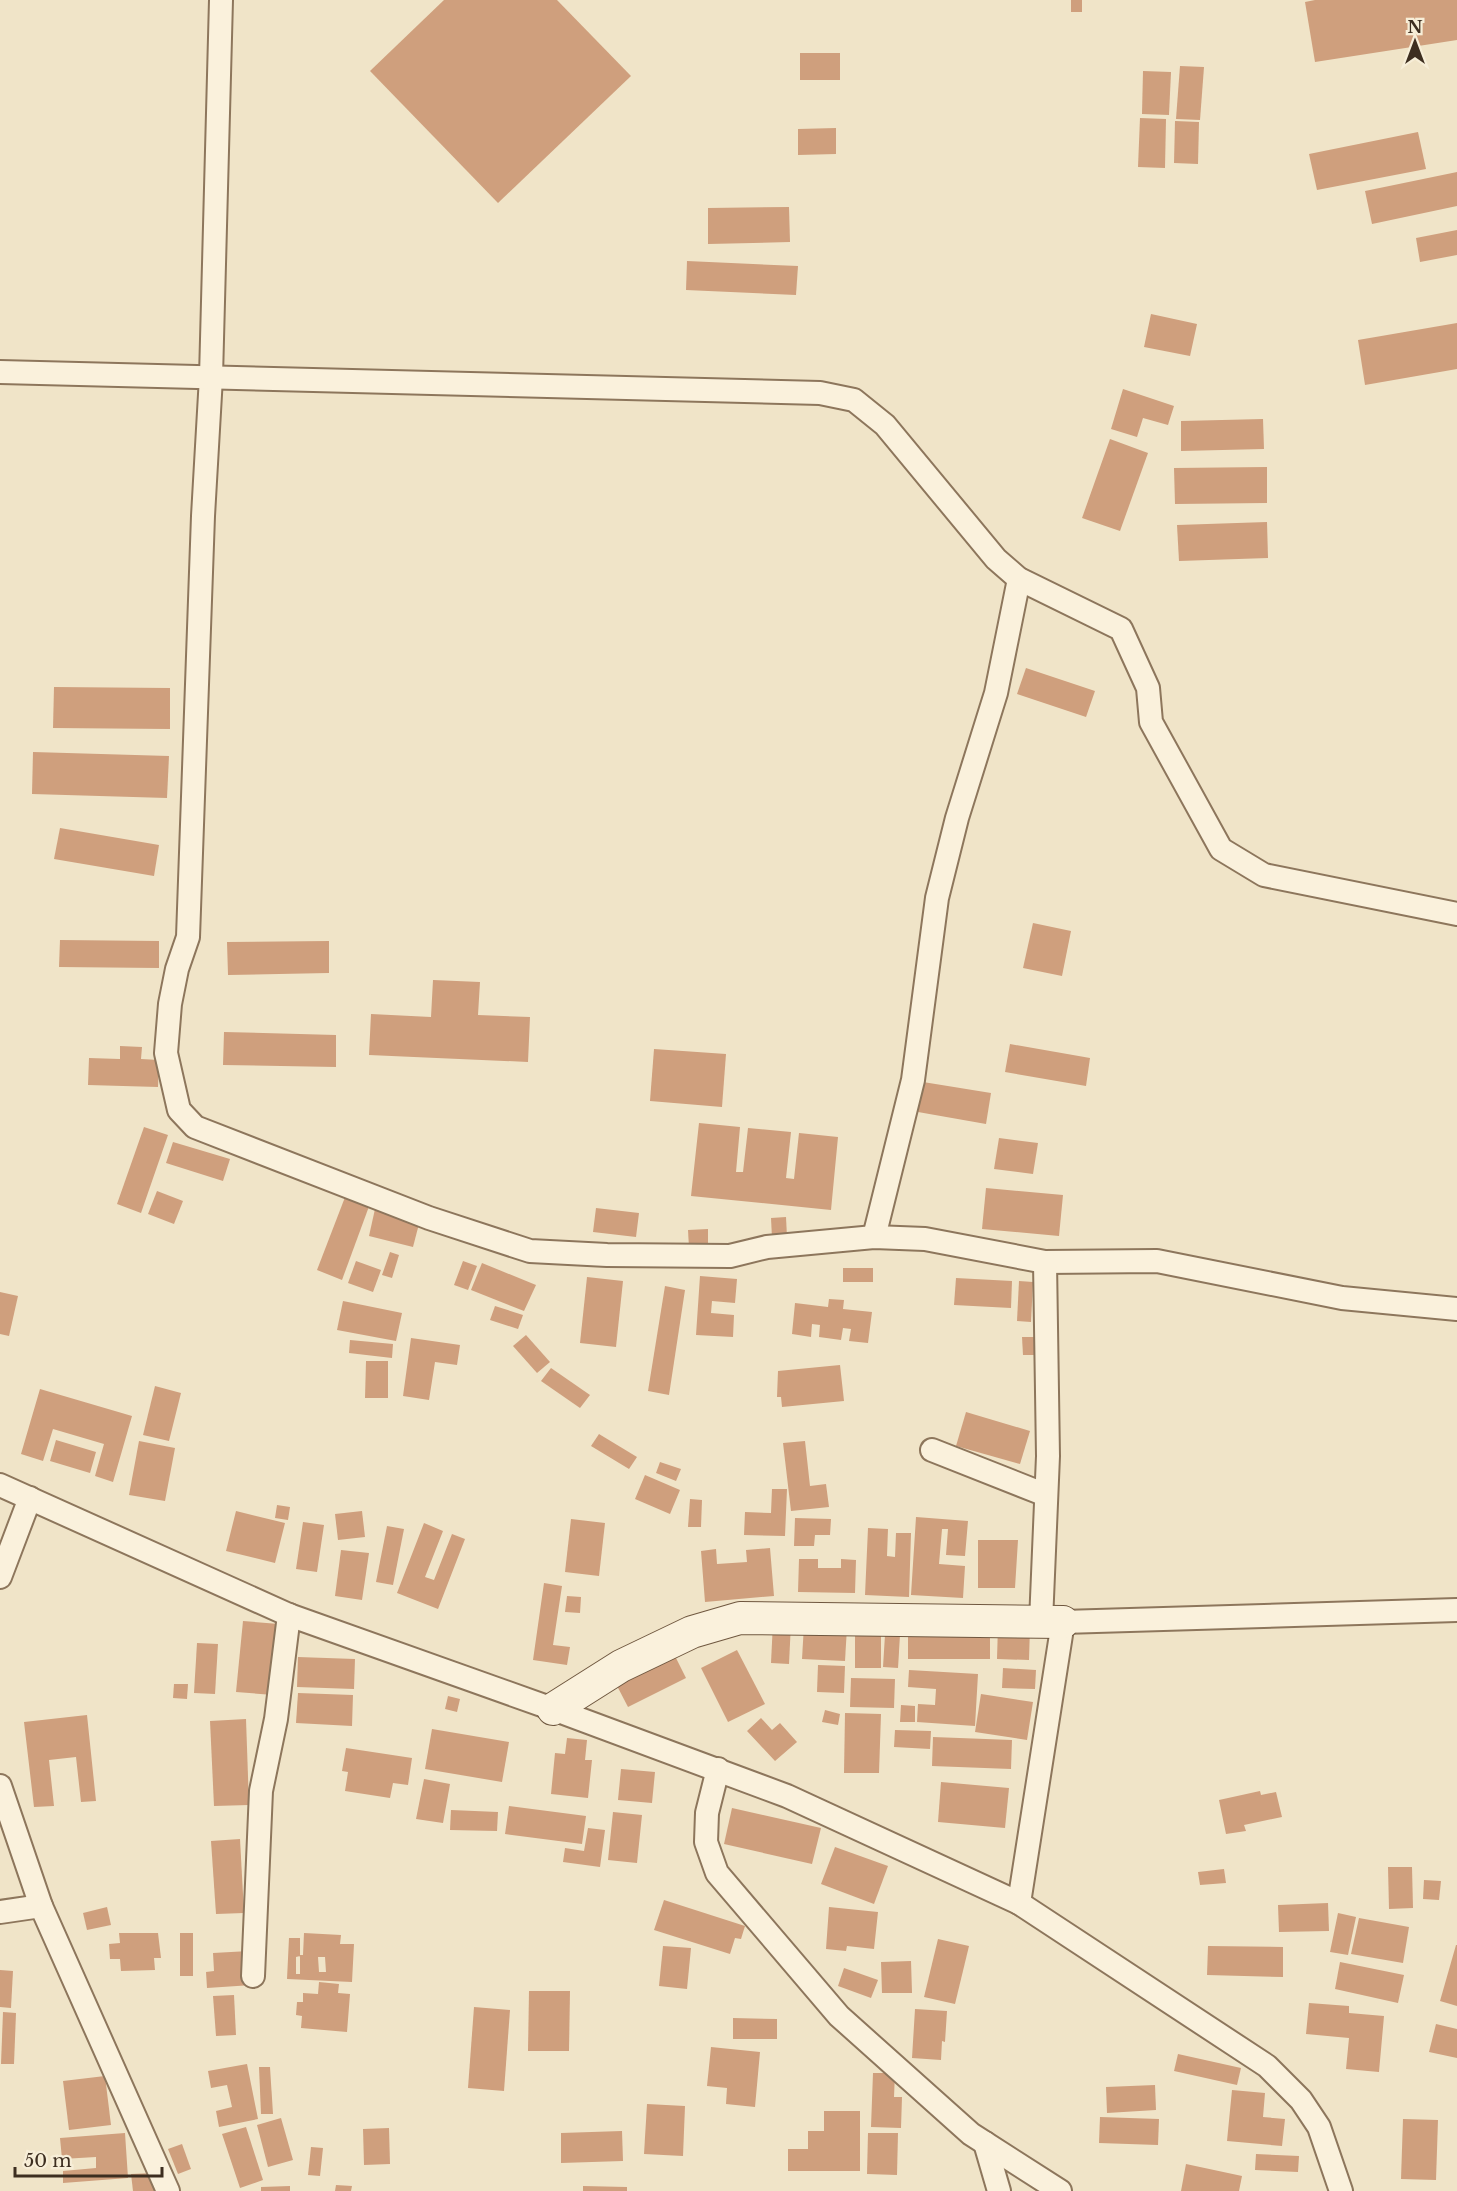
<svg xmlns="http://www.w3.org/2000/svg" width="1457" height="2191" font-family="'Libre Baskerville',serif">
	<style>
		.building { fill: #cf9f7d; fill-rule: evenodd }
		.lines { fill: none; stroke-linecap: round; stroke-linejoin: round }
		.street-casing { stroke: #8d765c; stroke-width: 26 }
		.secondary-casing { stroke: #6f573f; stroke-width: 34 }
		.street { stroke: #faf1dc; stroke-width: 22 }
		.secondary { stroke: #faf1dc; stroke-width: 32 }
	</style>
	<rect width="100%" height="100%" fill="#f0e4c8"/>
	<g class="building">
		<path d="M444,0H557L631,76L498,203L370,71Z"/>
		<rect x="1071" y="0" width="11" height="12"/>
		<path d="M1315,0H1457V40L1315,62L1305,2Z"/>
		<rect x="800" y="53" width="40" height="27"/>
		<path d="M1180,66L1204,67L1200,120L1176,119Z"/>
		<path d="M1143,71L1171,72L1169,115L1142,114Z"/>
		<path d="M1140,118L1166,119L1165,168L1138,167Z"/>
		<path d="M1175,121L1199,122L1198,164L1174,163Z"/>
		<path d="M836,128V154L798,155V129Z"/>
		<path d="M1418,132L1426,169L1317,190L1309,154Z"/>
		<path d="M1457,172V206L1372,224L1365,191Z"/>
		<path d="M789,207L790,242L708,244V208Z"/>
		<path d="M1457,230V255L1420,262L1416,238Z"/>
		<path d="M687,261L798,266L796,295L686,290Z"/>
		<path d="M1151,314L1197,324L1190,356L1144,347Z"/>
		<path d="M1457,323V369L1365,385L1358,340Z"/>
		<path d="M1123,389L1174,406L1168,425L1143,418L1137,437L1111,429Z"/>
		<path d="M1263,419L1264,449L1181,451V421Z"/>
		<path d="M1110,439L1148,453L1120,531L1082,518Z"/>
		<path d="M1267,467V503L1175,504L1174,468Z"/>
		<path d="M1267,522L1268,558L1179,561L1177,525Z"/>
		<path d="M1026,668L1095,691L1086,717L1017,694Z"/>
		<path d="M54,687L170,688V729L53,728Z"/>
		<path d="M33,752L169,756L167,798L32,794Z"/>
		<path d="M60,828L159,845L154,876L54,859Z"/>
		<path d="M1033,923L1071,931L1062,976L1023,968Z"/>
		<path d="M60,940L159,941V968L59,967Z"/>
		<path d="M329,941V973L228,975L227,942Z"/>
		<path d="M433,980L480,982L478,1015L530,1017L528,1062L369,1055L371,1014L431,1017Z"/>
		<path d="M224,1032L336,1035V1067L223,1065Z"/>
		<path d="M1010,1044L1090,1058L1086,1086L1005,1072Z"/>
		<path d="M120,1046L142,1047L141,1059L159,1060L158,1087L88,1085L89,1058L120,1059Z"/>
		<path d="M654,1049L726,1054L722,1107L650,1101Z"/>
		<path d="M923,1082L991,1093L986,1124L918,1112Z"/>
		<path d="M699,1123L740,1127L736,1172H743L748,1128L791,1132L786,1178L794,1179L799,1133L838,1137L831,1210L691,1196Z"/>
		<path d="M144,1127L168,1135L141,1213L117,1204Z"/>
		<path d="M999,1138L1038,1143L1033,1174L994,1169Z"/>
		<path d="M173,1142L230,1159L223,1181L166,1163Z"/>
		<path d="M986,1188L1063,1195L1059,1236L982,1229Z"/>
		<path d="M157,1191L183,1201L174,1224L148,1214Z"/>
		<path d="M347,1192L371,1201L342,1280L317,1270Z"/>
		<path d="M596,1208L639,1213L636,1237L593,1232Z"/>
		<path d="M375,1209L420,1220L413,1247L369,1236Z"/>
		<path d="M786,1217L787,1237L772,1238L771,1218Z"/>
		<path d="M708,1229V1247L689,1248L688,1230Z"/>
		<path d="M390,1252L399,1255L392,1278L382,1275Z"/>
		<path d="M356,1261L381,1270L373,1292L348,1283Z"/>
		<path d="M463,1261L477,1266L468,1290L454,1285Z"/>
		<path d="M482,1263L536,1285L524,1311L471,1290Z"/>
		<rect x="843" y="1268" width="30" height="14"/>
		<path d="M700,1276L737,1279L735,1303L712,1301L711,1313L734,1315L733,1337L696,1335Z"/>
		<path d="M587,1277L623,1281L616,1347L580,1343Z"/>
		<path d="M956,1278L1012,1281L1011,1308L954,1305Z"/>
		<path d="M1019,1281L1033,1282L1031,1322L1017,1321Z"/>
		<path d="M665,1286L685,1290L669,1395L648,1391Z"/>
		<path d="M0,1292L18,1296L9,1336L0,1334Z"/>
		<path d="M829,1299L844,1300L843,1309L872,1312L868,1343L849,1341L851,1329L843,1328L841,1340L819,1337L820,1325L812,1324L811,1337L792,1334L795,1303L828,1307Z"/>
		<path d="M343,1301L402,1313L396,1341L337,1330Z"/>
		<path d="M495,1306L523,1315L518,1329L490,1320Z"/>
		<path d="M526,1335L550,1362L537,1373L513,1346Z"/>
		<path d="M1022,1337H1035V1355H1023Z"/>
		<path d="M411,1338L460,1345L457,1365L435,1362L429,1400L403,1396Z"/>
		<path d="M350,1340L393,1344L392,1358L349,1353Z"/>
		<path d="M366,1361H388V1398H365Z"/>
		<path d="M840,1365L844,1401L782,1407L781,1397H777L778,1371Z"/>
		<path d="M551,1368L590,1395L580,1408L541,1381Z"/>
		<path d="M155,1386L181,1393L169,1441L143,1435Z"/>
		<path d="M40,1389L132,1416L113,1482L95,1476L104,1444L53,1429L43,1461L21,1454Z"/>
		<path d="M966,1412L1030,1431L1020,1464L956,1446Z"/>
		<path d="M599,1434L637,1457L629,1469L591,1446Z"/>
		<path d="M56,1440L96,1452L90,1473L50,1461Z"/>
		<path d="M139,1441L175,1448L165,1501L129,1495Z"/>
		<path d="M805,1441L810,1486L826,1484L829,1507L791,1511L783,1443Z"/>
		<path d="M660,1462L681,1469L676,1481L656,1473Z"/>
		<path d="M645,1475L680,1490L670,1514L635,1499Z"/>
		<path d="M772,1489H787L785,1536L744,1535L745,1512L771,1513Z"/>
		<path d="M690,1499L702,1500L701,1527H688Z"/>
		<path d="M277,1505L290,1507L288,1520L275,1518Z"/>
		<path d="M236,1511L285,1523L275,1563L226,1551Z"/>
		<path d="M362,1511L365,1537L338,1540L335,1514Z"/>
		<path d="M916,1517L968,1521L965,1556L946,1555L948,1529H942L939,1564L965,1566L963,1598L911,1595Z"/>
		<path d="M795,1518L831,1519L830,1535H815L814,1546H794Z"/>
		<path d="M571,1519L605,1523L599,1576L565,1572Z"/>
		<path d="M303,1522L324,1525L317,1572L296,1569Z"/>
		<path d="M424,1523L443,1531L425,1577L434,1580L452,1534L465,1539L438,1609L397,1593Z"/>
		<path d="M387,1526L404,1529L393,1585L376,1582Z"/>
		<path d="M868,1528L888,1529L887,1556L895,1557L896,1533H911L909,1597L865,1595Z"/>
		<path d="M978,1540H1018L1015,1588H978Z"/>
		<path d="M770,1548L774,1596L705,1602L701,1551L716,1549L717,1564L747,1562L746,1550Z"/>
		<path d="M341,1550L369,1553L362,1600L335,1596Z"/>
		<path d="M799,1559H818V1568H841V1559L856,1560L855,1593L798,1592Z"/>
		<path d="M544,1583L562,1586L553,1645L570,1647L567,1665L533,1660Z"/>
		<path d="M567,1596L581,1597L580,1613L565,1612Z"/>
		<path d="M243,1621L279,1624L273,1695L236,1692Z"/>
		<path d="M773,1622L791,1623L789,1664L771,1663Z"/>
		<path d="M908,1624L990,1625V1659H908Z"/>
		<path d="M804,1625L847,1627L845,1661L802,1659Z"/>
		<path d="M998,1625L1030,1627L1029,1660L997,1659Z"/>
		<path d="M881,1626V1668H855V1627Z"/>
		<path d="M885,1635H900L898,1668L883,1667Z"/>
		<path d="M197,1643L218,1644L215,1694L194,1693Z"/>
		<path d="M737,1650L765,1704L728,1722L701,1668Z"/>
		<path d="M673,1652L686,1678L628,1707L615,1682Z"/>
		<path d="M298,1657L355,1659L354,1689L297,1687Z"/>
		<path d="M818,1665L845,1666L844,1693L817,1692Z"/>
		<path d="M1003,1668L1036,1670L1035,1689L1002,1688Z"/>
		<path d="M909,1670L978,1674L975,1726L917,1722L918,1704L935,1705L936,1689L908,1687Z"/>
		<path d="M851,1678L895,1679L894,1708L850,1707Z"/>
		<path d="M174,1684H188L187,1699L173,1698Z"/>
		<path d="M298,1693L353,1695L352,1726L296,1723Z"/>
		<path d="M981,1694L1033,1702L1027,1740L975,1732Z"/>
		<path d="M448,1696L460,1699L457,1712L445,1709Z"/>
		<path d="M901,1705L915,1706V1722H900Z"/>
		<path d="M825,1710L840,1714L838,1725L822,1722Z"/>
		<path d="M845,1713L881,1714L879,1773H844Z"/>
		<path d="M87,1715L96,1801L81,1802L76,1757L49,1760L54,1806L34,1807L24,1722Z"/>
		<path d="M761,1718L772,1730L780,1723L797,1742L775,1761L747,1731Z"/>
		<path d="M246,1719L249,1805L214,1806L210,1721Z"/>
		<path d="M432,1729L509,1742L502,1782L425,1769Z"/>
		<path d="M895,1730L931,1731L930,1749L894,1747Z"/>
		<path d="M933,1737L1012,1740L1011,1769L932,1766Z"/>
		<path d="M567,1738L587,1740L585,1760H592L588,1798L551,1794L555,1753L565,1754Z"/>
		<path d="M346,1748L412,1758L408,1785L393,1783L390,1798L345,1791L348,1772L342,1771Z"/>
		<path d="M621,1769L655,1772L652,1803L618,1800Z"/>
		<path d="M424,1779L450,1784L443,1823L416,1819Z"/>
		<path d="M941,1782L1009,1788L1005,1828L938,1822Z"/>
		<path d="M1260,1791L1261,1795L1276,1792L1282,1817L1244,1825L1246,1831L1226,1834L1219,1800Z"/>
		<path d="M509,1806L586,1816L582,1844L505,1834Z"/>
		<path d="M732,1808L821,1828L812,1864L724,1844Z"/>
		<path d="M451,1810L498,1812L497,1831L450,1830Z"/>
		<path d="M613,1812L642,1815L637,1863L608,1860Z"/>
		<path d="M588,1828L605,1830L600,1867L563,1862L565,1848L584,1851Z"/>
		<path d="M240,1839L244,1913L216,1914L211,1841Z"/>
		<path d="M835,1847L888,1866L874,1904L821,1884Z"/>
		<path d="M1388,1867H1412L1413,1908L1389,1909Z"/>
		<path d="M1224,1869L1226,1883L1200,1885L1198,1872Z"/>
		<path d="M1424,1880L1441,1881L1439,1900L1423,1899Z"/>
		<path d="M664,1900L745,1926L741,1939L735,1938L730,1954L654,1930Z"/>
		<path d="M1328,1903L1329,1931L1279,1932L1278,1905Z"/>
		<path d="M107,1907L111,1925L87,1930L83,1913Z"/>
		<path d="M829,1907L878,1912L874,1949L847,1946L846,1951L826,1949Z"/>
		<path d="M1338,1913L1356,1917L1348,1955L1330,1952Z"/>
		<path d="M1359,1918L1409,1927L1403,1963L1351,1954Z"/>
		<path d="M119,1933H158L161,1958H154L155,1970L121,1971L120,1959H110L109,1944L120,1943Z"/>
		<rect x="180" y="1933" width="13" height="43"/>
		<path d="M304,1933L341,1935L340,1944H354L352,1982L287,1979L289,1938H300V1956L296,1957V1974H300V1955H303ZM318,1957H325L326,1972H319Z"/>
		<path d="M938,1939L969,1946L955,2004L924,1997Z"/>
		<path d="M1456,1945H1457V2006L1440,2001Z"/>
		<path d="M663,1946L691,1948L687,1989L659,1986Z"/>
		<path d="M1208,1946L1283,1947V1977L1207,1975Z"/>
		<path d="M249,1951L252,1985L207,1988L206,1972L214,1971L213,1953Z"/>
		<path d="M911,1961L912,1993H882L881,1962Z"/>
		<path d="M1340,1962L1404,1975L1398,2003L1335,1989Z"/>
		<path d="M844,1968L878,1980L871,1998L838,1986Z"/>
		<path d="M0,1970L13,1971L11,2008L0,2007Z"/>
		<path d="M319,1982L339,1984L338,1993L350,1994L347,2032L301,2028L302,2016L296,2015L297,2002H303V1993L318,1994Z"/>
		<path d="M529,1991H570L569,2051H528Z"/>
		<path d="M234,1995L236,2035L216,2036L213,1996Z"/>
		<path d="M1309,2003L1349,2006V2013L1384,2016L1379,2072L1346,2069L1349,2038L1306,2034Z"/>
		<path d="M474,2007L510,2010L504,2091L468,2088Z"/>
		<path d="M915,2009L947,2011L945,2042L942,2041L941,2060L912,2058Z"/>
		<path d="M3,2012L16,2013L14,2064H1Z"/>
		<path d="M733,2018L777,2019V2039H733Z"/>
		<path d="M1436,2024L1457,2029V2058L1429,2052Z"/>
		<path d="M711,2047L760,2052L755,2107L726,2104L727,2088L707,2086Z"/>
		<path d="M1178,2054L1241,2068L1237,2085L1174,2071Z"/>
		<path d="M247,2064L258,2119L219,2127L216,2111L232,2107L227,2085L211,2088L208,2071Z"/>
		<path d="M259,2067H270L273,2114H261Z"/>
		<path d="M873,2073H895L894,2097H902L901,2128L871,2127Z"/>
		<path d="M105,2076L111,2125L69,2130L63,2081Z"/>
		<path d="M1155,2085L1156,2110L1107,2113L1106,2087Z"/>
		<path d="M1232,2090L1265,2093L1263,2117L1285,2119L1282,2146L1227,2141Z"/>
		<path d="M647,2104L685,2106L683,2156L644,2154Z"/>
		<path d="M824,2111H860V2171H788V2149H808V2131H824Z"/>
		<path d="M1100,2117L1159,2119L1158,2145L1099,2143Z"/>
		<path d="M281,2118L293,2160L268,2167L257,2125Z"/>
		<path d="M1403,2119L1438,2120L1436,2180L1401,2179Z"/>
		<path d="M246,2127L263,2180L240,2188L222,2134Z"/>
		<path d="M389,2128L390,2164L364,2165L363,2129Z"/>
		<path d="M622,2131L623,2161L561,2163V2133Z"/>
		<path d="M125,2133L128,2178L63,2183V2171L96,2168V2157L62,2159L60,2138Z"/>
		<path d="M868,2133H898L897,2175L867,2174Z"/>
		<path d="M182,2144L191,2169L178,2174L168,2149Z"/>
		<path d="M311,2147L323,2148L320,2176L308,2175Z"/>
		<path d="M1256,2154L1299,2156L1298,2172L1255,2170Z"/>
		<path d="M1186,2164L1242,2176L1239,2191H1181Z"/>
		<path d="M154,2173L156,2191H133L131,2174Z"/>
		<path d="M336,2185L352,2186L351,2191H335Z"/>
		<path d="M290,2186V2191H261V2187Z"/>
		<path d="M583,2186L627,2187V2191H583Z"/>
	</g>
	<g class="lines">
		<defs>
			<g id="street">
				<path d="M221,0L211,377L203,516L188,937L177,969L170,1004L166,1053L179,1110L195,1127L429,1218L530,1251L607,1255L730,1256L767,1247L874,1237L925,1239L1045,1262L1157,1261L1342,1298L1457,1309"/>
				<path d="M0,372L820,393L854,400L885,425L996,559L1019,579L1121,629L1148,688L1151,722L1221,849L1264,875L1457,914"/>
				<path d="M874,1237L913,1080L937,898L957,818L996,693L1019,579"/>
				<path d="M932,1450L1046,1495"/>
				<path d="M0,1485L289,1615L553,1709L787,1796L1019,1903L1267,2066L1301,2100L1319,2127L1341,2191"/>
				<path d="M0,1577L30,1498"/>
				<path d="M1041,1622L1048,1456L1045,1262"/>
				<path d="M718,1769L707,1813L706,1842L717,1873L839,2016L971,2134L1060,2191"/>
				<path d="M0,1786L41,1906L168,2191"/>
				<path d="M1019,1903L1063,1622L1457,1610"/>
				<path d="M0,1912L41,1906"/>
				<path d="M253,1976L261,1791L276,1719L289,1615"/>
				<path d="M985,2143L999,2191"/>
			</g>
			<path id="secondary" d="M553,1709L621,1666L692,1632L740,1618L1063,1622"/>
		</defs>
		<use href="#street" class="street-casing"/>
		<use href="#secondary" class="secondary-casing"/>
		<use href="#street" class="street"/>
		<use href="#secondary" class="secondary"/>
	</g>
	<g transform="translate(1415 42)" stroke="#f7eed8" stroke-width="4.5" paint-order="stroke">
	<path d="M0-4.5L10 22L0 15L-10 22Z" fill="#3d2e20"/>
	<text y="-9" font-size="16" font-weight="bold" text-anchor="middle" fill="#3d2e20">N</text>
	</g>
	<path d="M15 2167v9h147v-9" fill="none" stroke="#3d2e20" stroke-width="3"/>
	<text x="24" y="2167" font-size="18" fill="#3d2e20" stroke="#f7eed8" stroke-width="4.5" paint-order="stroke">50 m</text>
</svg>
